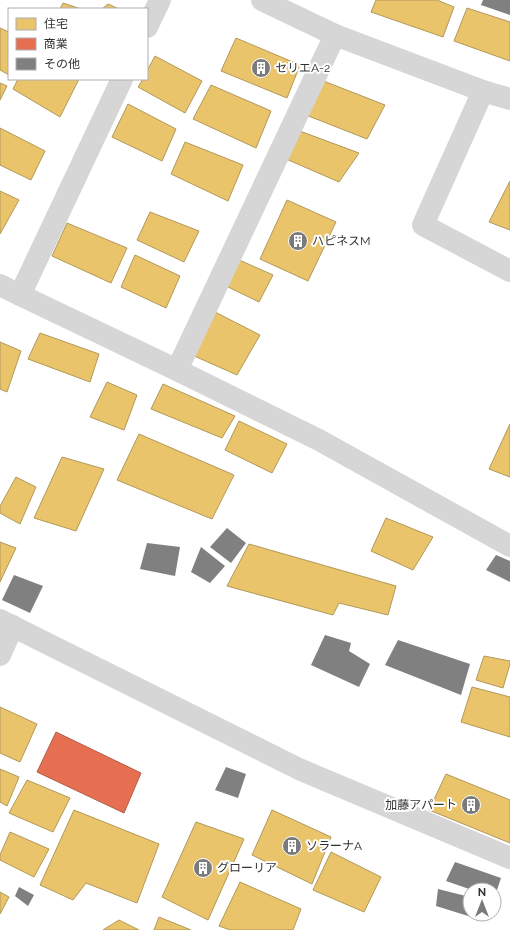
<svg xmlns="http://www.w3.org/2000/svg" width="510" height="930" font-family="Raleway,'Noto Sans JP',sans-serif">
	<style>
		.homes { fill: #e9c46a; stroke: #b29859 }
		.shops { fill: #e76f51; stroke: #b15d48 }
		.building { fill: #808080 }
		.lines { fill: none; stroke-linecap: round; stroke-linejoin: round }
		.minor { stroke: #d6d6d6; stroke-width: 22 }
		.tertiary { stroke: #d6d6d6; stroke-width: 22 }
		.labels { text-anchor: middle; dominant-baseline: central; stroke-width: 4; stroke-linejoin: round; paint-order: stroke }
		.poi-label { font-size: 12px; fill: #323232; stroke: #fff; text-anchor: start }
	</style>
	<rect width="100%" height="100%" fill="#fff"/>
	<g class="homes">
		<path d="M376,0H437L454,7L443,37L371,12Z"/>
		<path d="M63,3L81,9H60Z"/>
		<path d="M108,4L119,9H102Z"/>
		<path d="M467,8L510,22V61L454,41Z"/>
		<path d="M0,28L9,32V75L0,70Z"/>
		<path d="M236,38L300,65L287,98L221,71Z"/>
		<path d="M155,56L202,81L185,113L138,87L143,79H147V71Z"/>
		<path d="M18,79H79L60,117L13,89Z"/>
		<path d="M321,80L385,105L367,139L306,115Z"/>
		<path d="M0,83L7,86L0,100Z"/>
		<path d="M211,85L271,111L256,148L193,119Z"/>
		<path d="M128,104L176,129L162,161L112,137Z"/>
		<path d="M0,128L45,151L31,180L0,165Z"/>
		<path d="M297,130L359,153L339,182L286,159Z"/>
		<path d="M185,142L243,165L228,201L171,174Z"/>
		<path d="M510,181V230L489,222Z"/>
		<path d="M0,191L19,200L0,234Z"/>
		<path d="M287,200L336,222L308,281L260,259Z"/>
		<path d="M150,212L199,231L184,262L137,240Z"/>
		<path d="M67,223L127,248L111,283L52,256Z"/>
		<path d="M135,255L180,276L166,308L121,287Z"/>
		<path d="M237,259L273,275L259,302L224,285Z"/>
		<path d="M215,312L260,335L237,375L192,355Z"/>
		<path d="M40,333L99,354L90,382L28,359Z"/>
		<path d="M0,342L21,351L7,392L0,389Z"/>
		<path d="M107,382L137,395L124,430L90,417Z"/>
		<path d="M163,384L235,416L222,438L151,409Z"/>
		<path d="M239,421L287,444L272,473L225,450Z"/>
		<path d="M510,424V477L489,469Z"/>
		<path d="M139,434L234,475L212,519L117,480Z"/>
		<path d="M62,457L104,469L76,531L34,518Z"/>
		<path d="M16,477L36,487L20,524L0,513V506Z"/>
		<path d="M386,518L433,537L413,570L371,551Z"/>
		<path d="M0,542L16,548L0,582Z"/>
		<path d="M249,544L396,586L388,615L339,603L333,615L227,586Z"/>
		<path d="M484,656L510,661V664L503,688L476,680Z"/>
		<path d="M472,687L510,697V737L461,722Z"/>
		<path d="M0,707L37,724L20,762L0,753Z"/>
		<path d="M0,769L19,777L7,806L0,802Z"/>
		<path d="M446,774L510,800V843L429,810Z"/>
		<path d="M27,780L70,798L53,832L9,813Z"/>
		<path d="M74,810L159,844L137,903L86,883L73,900L40,885Z"/>
		<path d="M272,810L331,837L312,884L252,855Z"/>
		<path d="M196,822L244,839L208,920L162,897Z"/>
		<path d="M10,832L49,849L34,877L0,860V855Z"/>
		<path d="M331,852L381,877L364,912L313,890Z"/>
		<path d="M240,882L301,909L293,930H230L219,926Z"/>
		<path d="M0,892L9,897L0,914Z"/>
		<path d="M159,917L191,930H154Z"/>
		<path d="M119,920L139,930H103Z"/>
	</g>
	<path class="shops" d="M56,732L141,773L124,813L37,772Z"/>
	<g class="building">
		<path d="M483,0H510V15L481,5Z"/>
		<path d="M227,528L246,543L231,563L210,547Z"/>
		<path d="M147,543L180,547L175,576L140,569Z"/>
		<path d="M201,547L225,566L210,583L191,572Z"/>
		<path d="M496,555L510,561V582L486,570Z"/>
		<path d="M14,575L43,586L30,613L2,600Z"/>
		<path d="M325,635L351,643L349,651L370,664L359,687L311,665Z"/>
		<path d="M398,640L470,664L461,695L385,665Z"/>
		<path d="M226,767L246,774L238,798L215,790Z"/>
		<path d="M455,862L501,878L494,899V890H472L446,881Z"/>
		<path d="M19,887L34,895L28,906L15,896Z"/>
		<path d="M438,889L470,897V914H484L481,920L436,906Z"/>
	</g>
	<g class="lines">
		<g class="minor">
			<path d="M262,0L335,35L483,91L510,99"/>
			<path d="M147,27L160,0"/>
			<path d="M483,91L423,225L510,271"/>
			<path d="M0,285L20,295L177,370L319,440L510,546"/>
			<path d="M20,295L122,79"/>
			<path d="M177,370L335,35"/>
			<path d="M0,655L13,626"/>
		</g>
		<path class="tertiary" d="M0,620L299,769L510,858"/>
	</g>
	<defs>
		<symbol id="building-disc" viewBox="-11 -11 22 22"><circle r="9.5" fill="#7a7a7a" stroke="#fff"/><path d="M-4-6H4V6H1V3H-1V6H-4ZM-2.5-4.3h1.7v1.8h-1.7ZM.8-4.3h1.7v1.8H.8ZM-2.5-1h1.7V.8h-1.7ZM.8-1h1.7V.8H.8Z" fill="#fff"/></symbol>
	</defs>
	<g fill-rule="evenodd">
		<use href="#building-disc" x="250" y="57" width="22" height="22"/>
		<use href="#building-disc" x="287" y="230" width="22" height="22"/>
		<use href="#building-disc" x="460" y="794" width="22" height="22"/>
		<use href="#building-disc" x="281" y="835" width="22" height="22"/>
		<use href="#building-disc" x="192" y="857" width="22" height="22"/>
	</g>
	<g class="labels">
		<g class="poi-label">
			<text x="275" y="68">セリエA-2</text>
			<text x="312" y="241">ハピネスM</text>
			<text x="457" y="805" text-anchor="end">加藤アパート</text>
			<text x="306" y="846">ソラーナA</text>
			<text x="217" y="868">グローリア</text>
		</g>
	</g>
	<rect x="8" y="8" width="140" height="72" fill="#ffffff" stroke="#adadad"/>
	<rect x="16" y="18" width="20" height="12" fill="#e9c46a" stroke="#adadad"/>
	<text x="44" y="28" font-size="12" fill="#323232">住宅</text>
	<rect x="16" y="38" width="20" height="12" fill="#e76f51" stroke="#adadad"/>
	<text x="44" y="48" font-size="12" fill="#323232">商業</text>
	<rect x="16" y="58" width="20" height="12" fill="#808080" stroke="#adadad"/>
	<text x="44" y="68" font-size="12" fill="#323232">その他</text>
	<g transform="translate(482 902)"><circle r="19" fill="#ffffff" stroke="#adadad"/>
	<path d="M0-3L7 15L0 10L-7 15Z" fill="#7a7a7a"/>
	<text y="-6" font-size="11" font-weight="bold" text-anchor="middle" fill="#323232">N</text>
	</g>
</svg>
